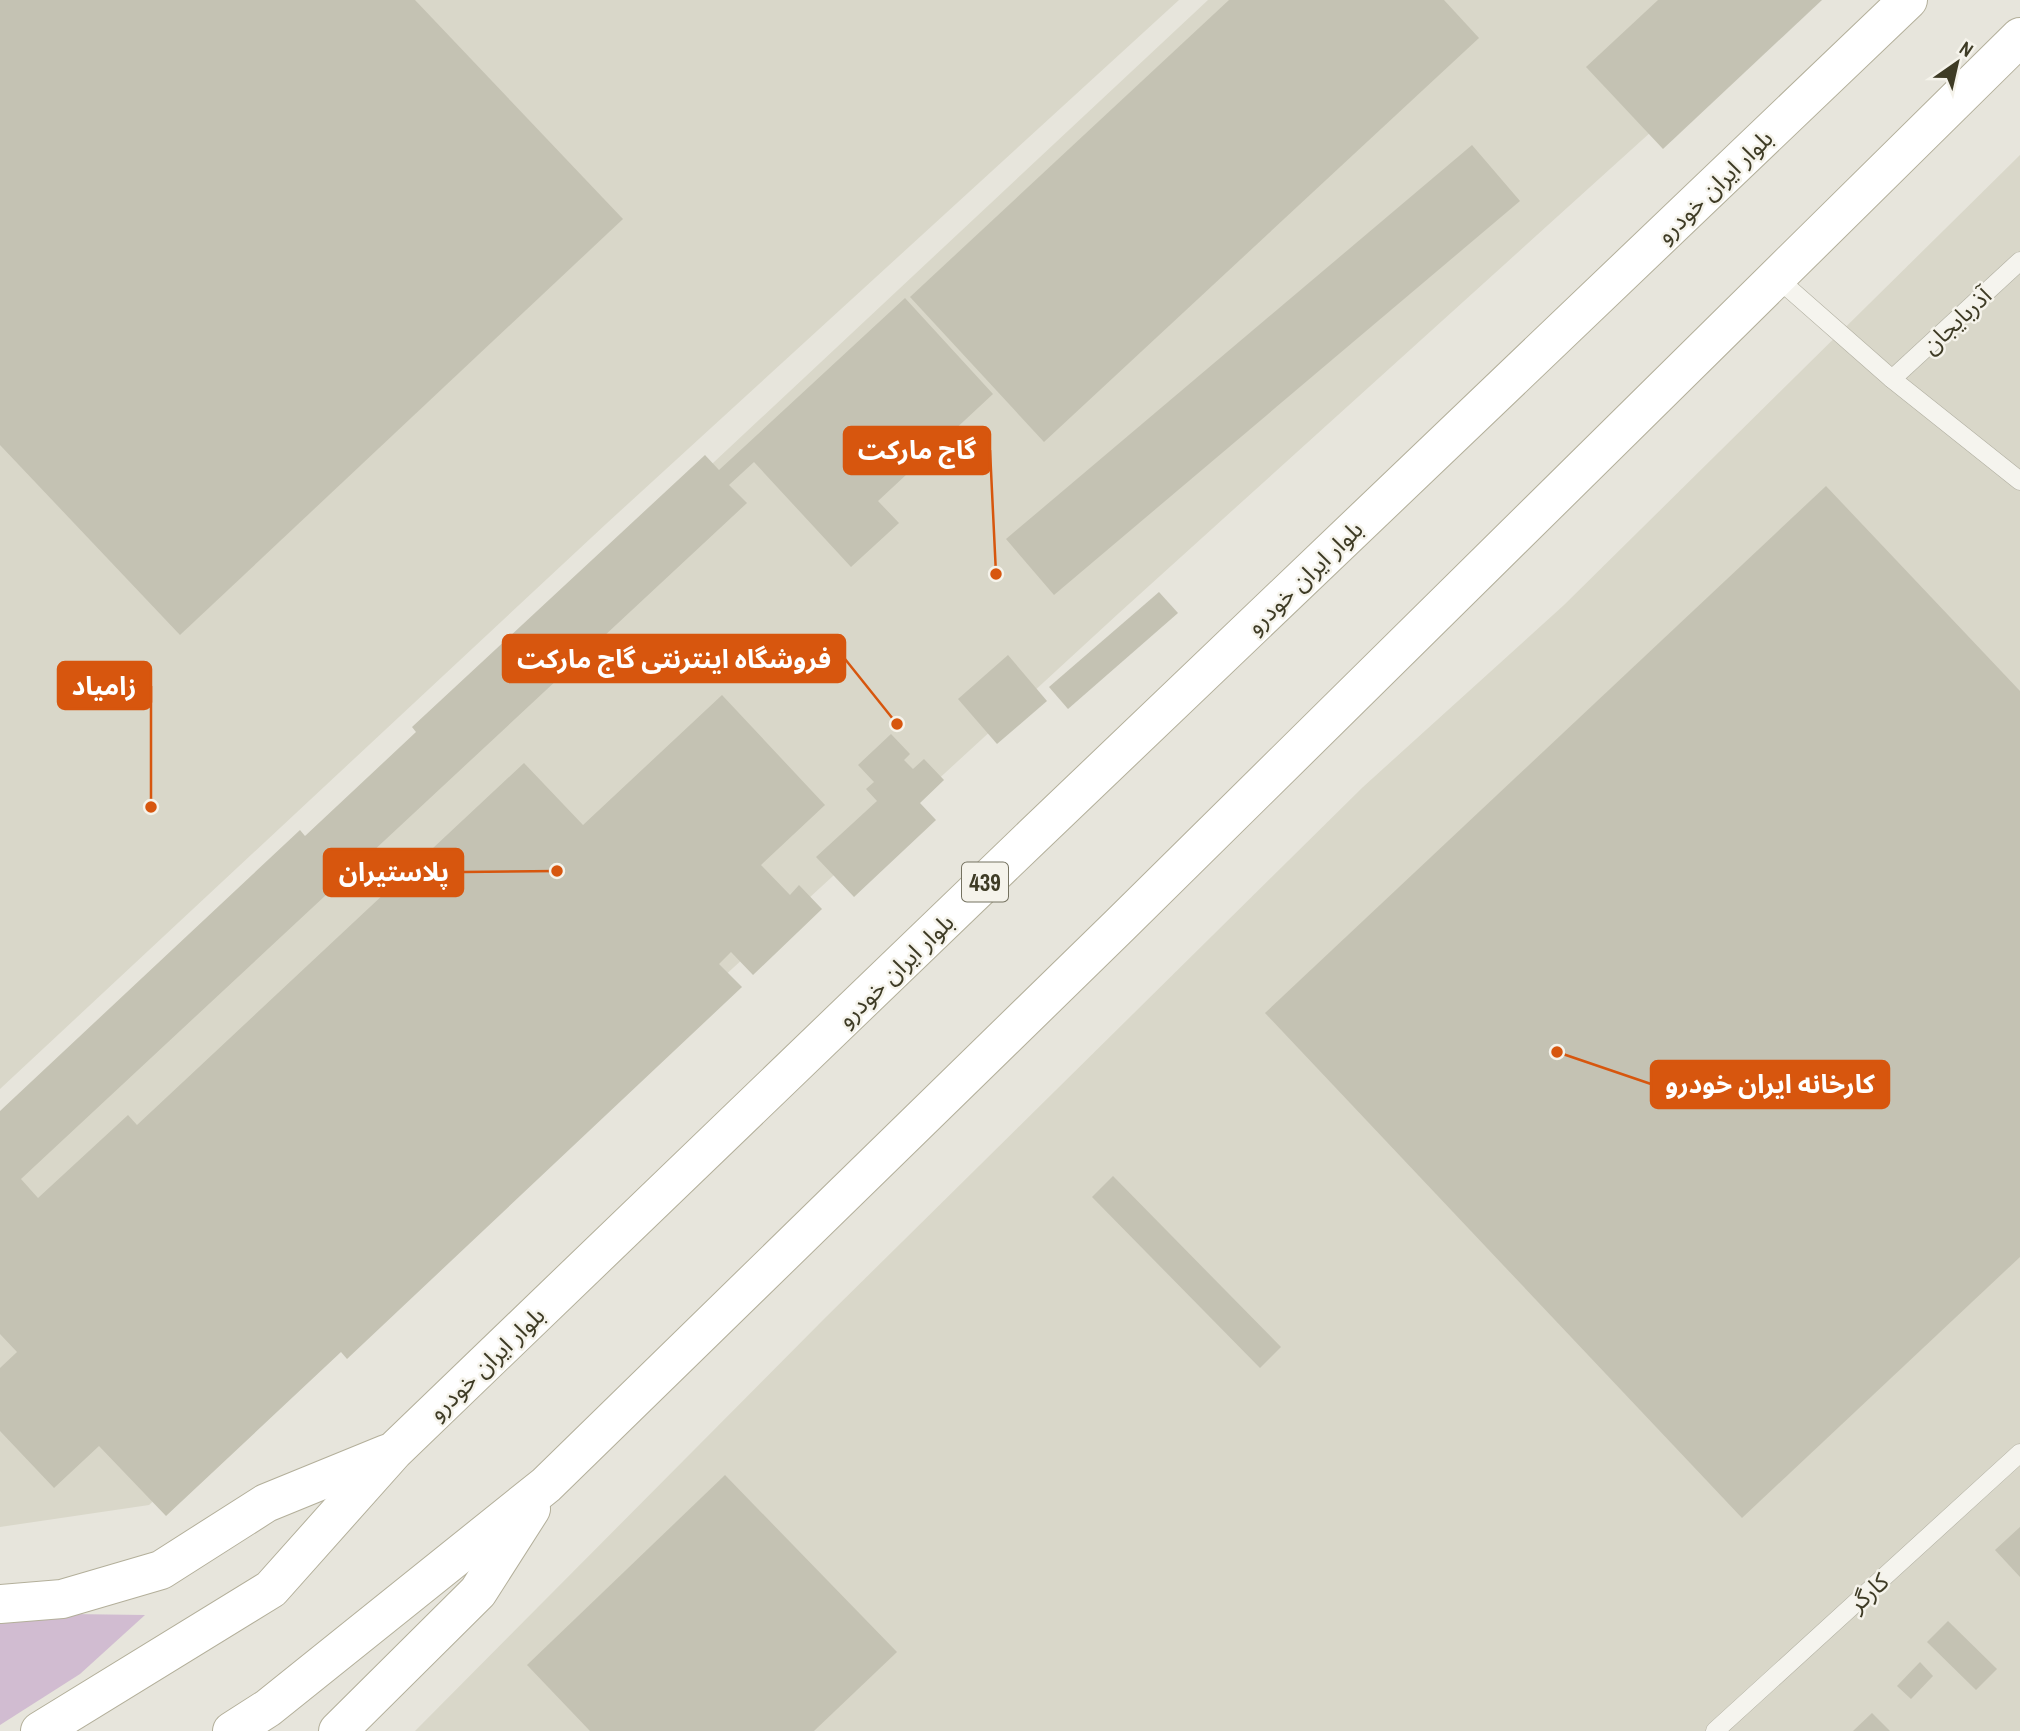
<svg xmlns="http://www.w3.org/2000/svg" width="2020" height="1731" font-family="'Archivo Narrow','Noto Sans Arabic',sans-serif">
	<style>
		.built { fill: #d9d7c9 }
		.green { fill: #d1bcd1 }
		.building { fill: #c4c2b3 }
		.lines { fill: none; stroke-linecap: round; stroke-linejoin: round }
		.service-casing { stroke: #b1afa1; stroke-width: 19 }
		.primary-casing { stroke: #b3af9a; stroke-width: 40 }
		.service { stroke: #f5f4ee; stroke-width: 18 }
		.primary { stroke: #fff; stroke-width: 38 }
		.labels { text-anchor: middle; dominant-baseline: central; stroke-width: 5; stroke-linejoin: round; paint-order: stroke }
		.shield { fill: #f5f3eb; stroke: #757260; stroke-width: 2 }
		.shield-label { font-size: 23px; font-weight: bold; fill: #3e3b25 }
		.street-label { font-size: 24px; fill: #3e3b25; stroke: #f5f3eb }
		.leader { fill: none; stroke: #d7560e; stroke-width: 2.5 }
		.callout-dot { fill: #d7560e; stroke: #f5f3eb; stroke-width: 2.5 }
		.callout { fill: #d7560e; stroke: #d7560e; stroke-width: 2.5 }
		.callout-label { font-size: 26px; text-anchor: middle; font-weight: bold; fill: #fff }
	</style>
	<rect width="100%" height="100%" fill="#e7e5dc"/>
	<g class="built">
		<path d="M0,0H1179L606,524L0,1089Z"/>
		<path d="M1208,0H1797L1119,613L149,1505L0,1527V1130Z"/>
		<path d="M2020,155V1731H415L826,1317L1363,787L1564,605Z"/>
	</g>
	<path class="green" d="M70,1614L145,1615L80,1674L0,1725V1622Z"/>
	<g class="building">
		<path d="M0,0H415L623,219L180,635L0,445Z"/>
		<path d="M1229,0H1444L1479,38L1044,442L910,297Z"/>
		<path d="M1658,0H1822L1663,149L1586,67Z"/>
		<path d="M1472,145L1520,201L1054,595L1006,539Z"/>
		<path d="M905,298L993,394L878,501L899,523L851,567L754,462L729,485L747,503L21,1179L38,1198L128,1115L137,1125L524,763L583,825L722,695L825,805L761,865L790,895L799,885L822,909L753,975L731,952L719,964L742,987L347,1359L341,1352L166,1516L99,1446L54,1488L0,1431V1368L17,1352L0,1334V1111L300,830L305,836L416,732L412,727L705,455L719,470Z"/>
		<path d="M1826,486L2020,691V1257L1742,1518L1265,1013Z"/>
		<path d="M1159,592L1178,613L1068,709L1049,687Z"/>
		<path d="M1008,655L1047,701L997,744L958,699Z"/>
		<path d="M891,734L910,754L904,760L913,769L924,759L944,780L920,803L936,820L854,897L816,857L877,801L866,789L874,782L858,765Z"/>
		<path d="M1113,1176L1281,1347L1260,1368L1092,1197Z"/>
		<path d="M725,1475L897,1652L814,1731H590L527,1665Z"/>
		<path d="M2020,1527V1577L1995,1550Z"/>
		<path d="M1948,1621L1997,1669L1976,1690L1927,1642Z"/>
		<path d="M1920,1662L1933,1676L1911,1699L1897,1686Z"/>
		<path d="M1872,1713L1890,1731H1853Z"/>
	</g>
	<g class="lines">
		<defs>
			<g id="service">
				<path d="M1776,277L1892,379L2020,481"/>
				<path d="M1892,379L2020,261"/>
				<path d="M1715,1731L2020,1453"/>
			</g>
			<g id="primary">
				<path d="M0,1604L62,1599L161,1570L266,1503L386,1454"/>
				<path d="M40,1731L271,1589L394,1451L1033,836L1908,0"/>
				<path d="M232,1731L268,1708L546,1485L1120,925L2020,37"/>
				<path d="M338,1731L478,1592L531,1509"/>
			</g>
		</defs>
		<use href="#service" class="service-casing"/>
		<use href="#primary" class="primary-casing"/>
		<use href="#service" class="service"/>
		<use href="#primary" class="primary"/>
	</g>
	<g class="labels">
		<rect class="shield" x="962" y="862.5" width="46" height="39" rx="5"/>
		<g class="shield-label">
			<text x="985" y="882">439</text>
		</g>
		<g class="street-label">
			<text transform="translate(1714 186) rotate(-44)">بلوار ایران خودرو</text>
			<text transform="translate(1956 320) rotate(-43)">آذربایجان</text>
			<text transform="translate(1304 577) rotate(-44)">بلوار ایران خودرو</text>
			<text transform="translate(895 970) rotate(-44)">بلوار ایران خودرو</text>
			<text transform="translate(486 1363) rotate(-44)">بلوار ایران خودرو</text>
			<text transform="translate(1868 1592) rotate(-42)">کارگر</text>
		</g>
	</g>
	<path class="leader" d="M996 574L990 450M897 724L845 659M151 807L151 686M557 871L463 872M1557 1052L1651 1084"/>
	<g class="callout-dot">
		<circle cx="996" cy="574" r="7"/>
		<circle cx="897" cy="724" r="7"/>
		<circle cx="151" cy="807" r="7"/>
		<circle cx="557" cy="871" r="7"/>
		<circle cx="1557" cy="1052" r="7"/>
	</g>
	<g class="callout">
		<rect x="844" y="427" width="146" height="47" rx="7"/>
		<rect x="503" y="635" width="342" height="47" rx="7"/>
		<rect x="58" y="662" width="93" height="47" rx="7"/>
		<rect x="324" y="849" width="139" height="47" rx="7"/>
		<rect x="1651" y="1061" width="238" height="47" rx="7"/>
	</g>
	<g class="callout-label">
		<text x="917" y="459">گاج مارکت</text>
		<text x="674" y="668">فروشگاه اینترنتی گاج مارکت</text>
		<text x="104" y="695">زامیاد</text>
		<text x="394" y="881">پلاستیران</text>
		<text x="1770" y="1093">کارخانه ایران خودرو</text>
	</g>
	<g transform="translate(1957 63) rotate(34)" stroke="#f5f3eb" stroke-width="5" paint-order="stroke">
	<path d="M0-5L12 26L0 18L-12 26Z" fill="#3e3b25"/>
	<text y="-10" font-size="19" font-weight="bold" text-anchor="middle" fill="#3e3b25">N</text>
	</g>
</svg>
